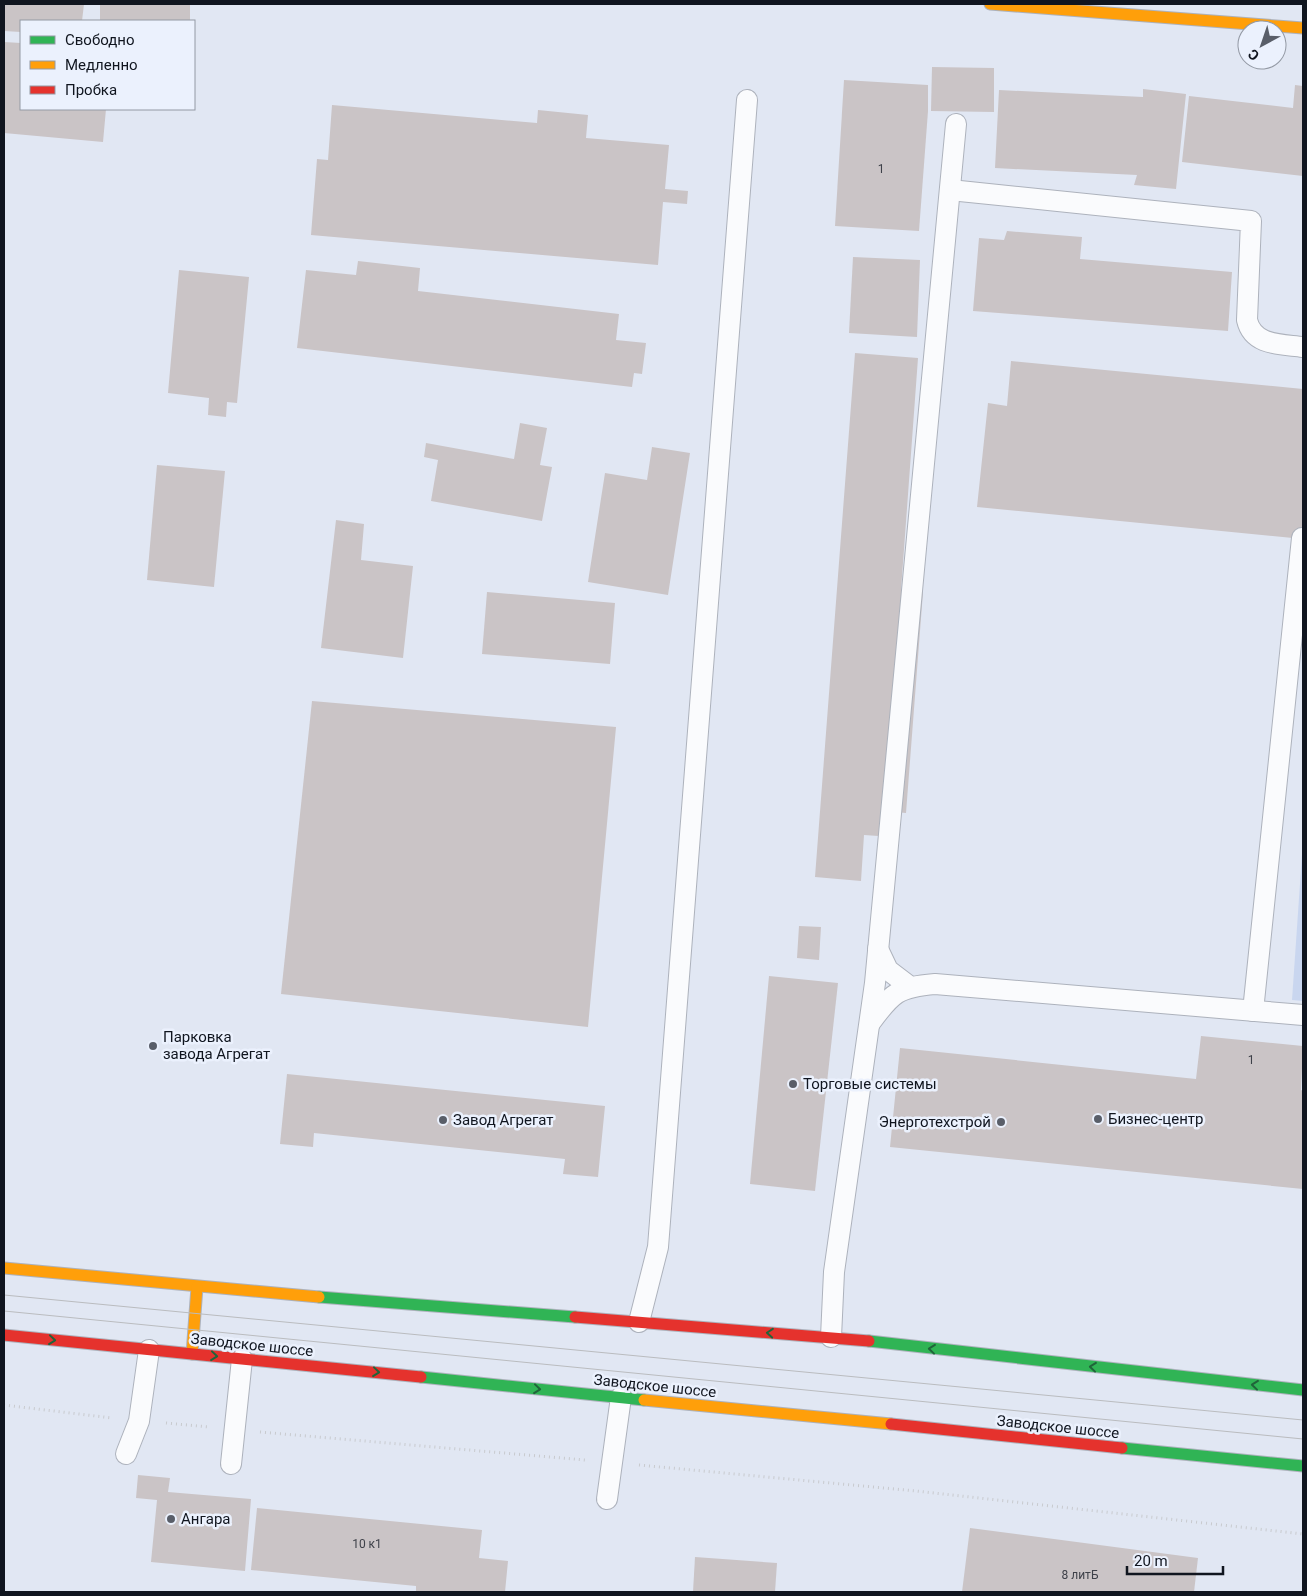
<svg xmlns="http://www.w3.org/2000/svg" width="1307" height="1596" font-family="Roboto,sans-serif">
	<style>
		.green { fill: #c9d6ef }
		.building { fill: #cac4c6 }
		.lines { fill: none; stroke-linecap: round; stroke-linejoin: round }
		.lane-casing { stroke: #adb2bc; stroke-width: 22 }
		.fast-casing { stroke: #adb2bc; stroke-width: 13 }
		.slow-casing { stroke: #adb2bc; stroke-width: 13 }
		.jam-casing { stroke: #adb2bc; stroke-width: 13 }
		.path { stroke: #c8cace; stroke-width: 3; stroke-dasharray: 1 4; stroke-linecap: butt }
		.lane { stroke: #fafbfd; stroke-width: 20 }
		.fast { stroke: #30b455; stroke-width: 11 }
		.slow { stroke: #ff9f0a; stroke-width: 11 }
		.jam { stroke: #e5322d; stroke-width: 11 }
		.tram { stroke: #babcbf; stroke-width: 1 }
		.oneway { stroke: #20643a }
		.poi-dot { fill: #595e69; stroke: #ebf1fd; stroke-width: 2 }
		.labels { text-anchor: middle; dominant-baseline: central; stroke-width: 5; stroke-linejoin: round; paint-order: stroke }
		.number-label { font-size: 12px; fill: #3e4149 }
		.poi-label { font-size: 15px; fill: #10151f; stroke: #ebf1fd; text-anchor: start }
		.street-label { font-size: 15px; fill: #10151f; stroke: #ebf1fd }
	</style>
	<rect width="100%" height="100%" fill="#e1e7f3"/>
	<path class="green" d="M1303,840V1001L1292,1000Z"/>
	<g class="building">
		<path d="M4,4H84L82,21H21V32L4,31Z"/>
		<rect x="100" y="4" width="90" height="17"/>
		<path d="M4,42L21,43V109H106L103,142L4,133Z"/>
		<path d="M932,67L994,68V112L931,111Z"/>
		<path d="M844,80L928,85V111L919,231L835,226Z"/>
		<path d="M1295,85L1303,86V176L1182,162L1189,96L1293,108Z"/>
		<path d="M1143,89L1186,94L1176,189L1134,185L1137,175L995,168L999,90L1143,97Z"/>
		<path d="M332,105L537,123L538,110L588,115L586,138L669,145L665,189L688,191L687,204L663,202L658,265L311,235L317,159L328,160Z"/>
		<path d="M1007,231L1082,237L1080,259L1232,272L1228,331L973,311L979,238L1004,240Z"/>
		<path d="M853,257L920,260L917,337L849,333Z"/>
		<path d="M358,261L420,268L418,291L619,314L616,340L646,343L642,374L634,373L632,387L297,348L306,270L356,275Z"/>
		<path d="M179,270L249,277L237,403L227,402L226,417L208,415L209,398L168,393Z"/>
		<path d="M855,353L918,358L901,590L923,592L906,813L895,812L893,837L864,835L861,881L815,877Z"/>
		<path d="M1011,361L1303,389V539L977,507L988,403L1007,406Z"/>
		<path d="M520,423L547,428L540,465L552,467L542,521L431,501L438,460L424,457L426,443L514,459Z"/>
		<path d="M652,447L690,453L668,595L588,582L605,473L647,480Z"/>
		<path d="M157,465L225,471L214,587L147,580Z"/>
		<path d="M336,520L364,524L361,560L413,566L403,658L321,648Z"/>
		<path d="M487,592L615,603L610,664L482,654Z"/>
		<path d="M312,701L616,727L588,1027L281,994Z"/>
		<path d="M799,926L821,927L819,960L797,958Z"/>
		<path d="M769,976L838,983L815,1191L750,1184Z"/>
		<path d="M1201,1036L1303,1046L1301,1090L1303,1091V1189L890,1147L900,1048L1196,1079Z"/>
		<path d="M287,1074L605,1106L598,1177L563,1174L565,1159L314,1133L313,1147L280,1144Z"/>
		<path d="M138,1475L170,1478L168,1492L251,1499L245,1571L151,1562L157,1500L136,1498Z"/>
		<path d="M257,1508L482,1530L479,1558L508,1561L505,1592H416V1586L251,1570Z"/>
		<path d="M970,1528L1198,1558L1194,1592H962Z"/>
		<path d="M695,1557L777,1563L775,1592H693Z"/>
	</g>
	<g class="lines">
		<defs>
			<g id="lane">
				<path d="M950,190L1251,221L1247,320C1253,346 1281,344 1303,347"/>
				<path d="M878,949L888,970L909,986"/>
				<path d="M1253,1011L1302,538"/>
				<path d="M870,1023C892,993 898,987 935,984L1303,1015"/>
				<path d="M639,1322L658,1247L747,100"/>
				<path d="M831,1337L834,1272L875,983L956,124"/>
				<path d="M126,1454L139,1421L149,1350"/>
				<path d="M231,1464L242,1359"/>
				<path d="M607,1499L621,1397"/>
			</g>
			<g id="fast">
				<path d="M319,1297L575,1317"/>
				<path d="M869,1341L1303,1390"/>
				<path d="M421,1377L644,1400"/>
				<path d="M1122,1448L1303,1466"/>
			</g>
			<g id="slow">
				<path d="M990,4L1303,28"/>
				<path d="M4,1268L319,1297"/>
				<path d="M192,1354L197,1287"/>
				<path d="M644,1400L891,1424"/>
			</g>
			<g id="jam">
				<path d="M575,1317L869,1341"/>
				<path d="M4,1335L421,1377"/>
				<path d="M891,1424L1122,1448"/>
			</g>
		</defs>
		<use href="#lane" class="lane-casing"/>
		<use href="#fast" class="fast-casing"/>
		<use href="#slow" class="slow-casing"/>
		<use href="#jam" class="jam-casing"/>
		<g class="path">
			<path d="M4,1405L112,1418"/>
			<path d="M166,1423L209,1427"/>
			<path d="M260,1432L585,1460"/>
			<path d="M639,1465L916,1491L1303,1534"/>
		</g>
		<use href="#lane" class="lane"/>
		<use href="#fast" class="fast"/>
		<use href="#slow" class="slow"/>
		<use href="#jam" class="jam"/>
		<g class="tram">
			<path d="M4,1295L1303,1420"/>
			<path d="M4,1311L1303,1439"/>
		</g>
	</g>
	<defs><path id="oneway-chevron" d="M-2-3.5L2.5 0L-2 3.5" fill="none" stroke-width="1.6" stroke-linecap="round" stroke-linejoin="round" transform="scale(1.25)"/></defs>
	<g class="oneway">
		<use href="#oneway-chevron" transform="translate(770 1333) rotate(-175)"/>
		<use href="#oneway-chevron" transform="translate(52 1340) rotate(6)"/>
		<use href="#oneway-chevron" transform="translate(932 1349) rotate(-174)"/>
		<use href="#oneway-chevron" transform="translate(214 1356) rotate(6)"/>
		<use href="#oneway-chevron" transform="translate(1093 1367) rotate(-174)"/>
		<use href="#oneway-chevron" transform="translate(376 1372) rotate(6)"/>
		<use href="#oneway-chevron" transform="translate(1255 1385) rotate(-174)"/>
		<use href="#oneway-chevron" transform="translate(537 1389) rotate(6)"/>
	</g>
	<g class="poi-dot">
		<circle cx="153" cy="1046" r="5"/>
		<circle cx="793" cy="1084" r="5"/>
		<circle cx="1098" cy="1119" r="5"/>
		<circle cx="443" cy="1120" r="5"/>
		<circle cx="1001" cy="1122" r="5"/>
		<circle cx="171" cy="1519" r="5"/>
	</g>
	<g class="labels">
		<g class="number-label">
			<text x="881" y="169">1</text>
			<text x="1251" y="1060">1</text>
			<text x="367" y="1544">10 к1</text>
			<text x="1080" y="1575">8 литБ</text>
		</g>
		<g class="poi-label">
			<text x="163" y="1037">Парковка<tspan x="163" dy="17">завода Агрегат</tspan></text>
			<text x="803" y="1084">Торговые системы</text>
			<text x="1108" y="1119">Бизнес-центр</text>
			<text x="453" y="1120">Завод Агрегат</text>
			<text x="991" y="1122" text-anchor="end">Энерготехстрой</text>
			<text x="181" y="1519">Ангара</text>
		</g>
		<g class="street-label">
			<text transform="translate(252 1345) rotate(6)">Заводское шоссе</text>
			<text transform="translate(655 1386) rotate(6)">Заводское шоссе</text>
			<text transform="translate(1058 1427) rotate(6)">Заводское шоссе</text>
		</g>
	</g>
	<rect width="1307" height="1596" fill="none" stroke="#10151f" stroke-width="10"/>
	<rect x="20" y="20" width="175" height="90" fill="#ebf1fd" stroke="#9399a4"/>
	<rect x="30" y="36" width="25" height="8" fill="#30b455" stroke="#9399a4"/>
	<text x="65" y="45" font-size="15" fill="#10151f">Свободно</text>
	<rect x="30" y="61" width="25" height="8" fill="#ff9f0a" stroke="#9399a4"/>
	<text x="65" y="70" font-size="15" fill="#10151f">Медленно</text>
	<rect x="30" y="86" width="25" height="8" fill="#e5322d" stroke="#9399a4"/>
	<text x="65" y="95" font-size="15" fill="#10151f">Пробка</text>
	<g transform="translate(1262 45) rotate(220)"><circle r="24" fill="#ebf1fd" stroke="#9399a4"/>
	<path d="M0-4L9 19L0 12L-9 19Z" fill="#595e69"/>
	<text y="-8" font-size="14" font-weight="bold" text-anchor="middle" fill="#10151f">С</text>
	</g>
	<path d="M1127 1566v8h96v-8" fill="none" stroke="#10151f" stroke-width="2.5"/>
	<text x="1134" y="1566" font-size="15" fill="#10151f" stroke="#ebf1fd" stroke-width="4" paint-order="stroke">20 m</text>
</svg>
